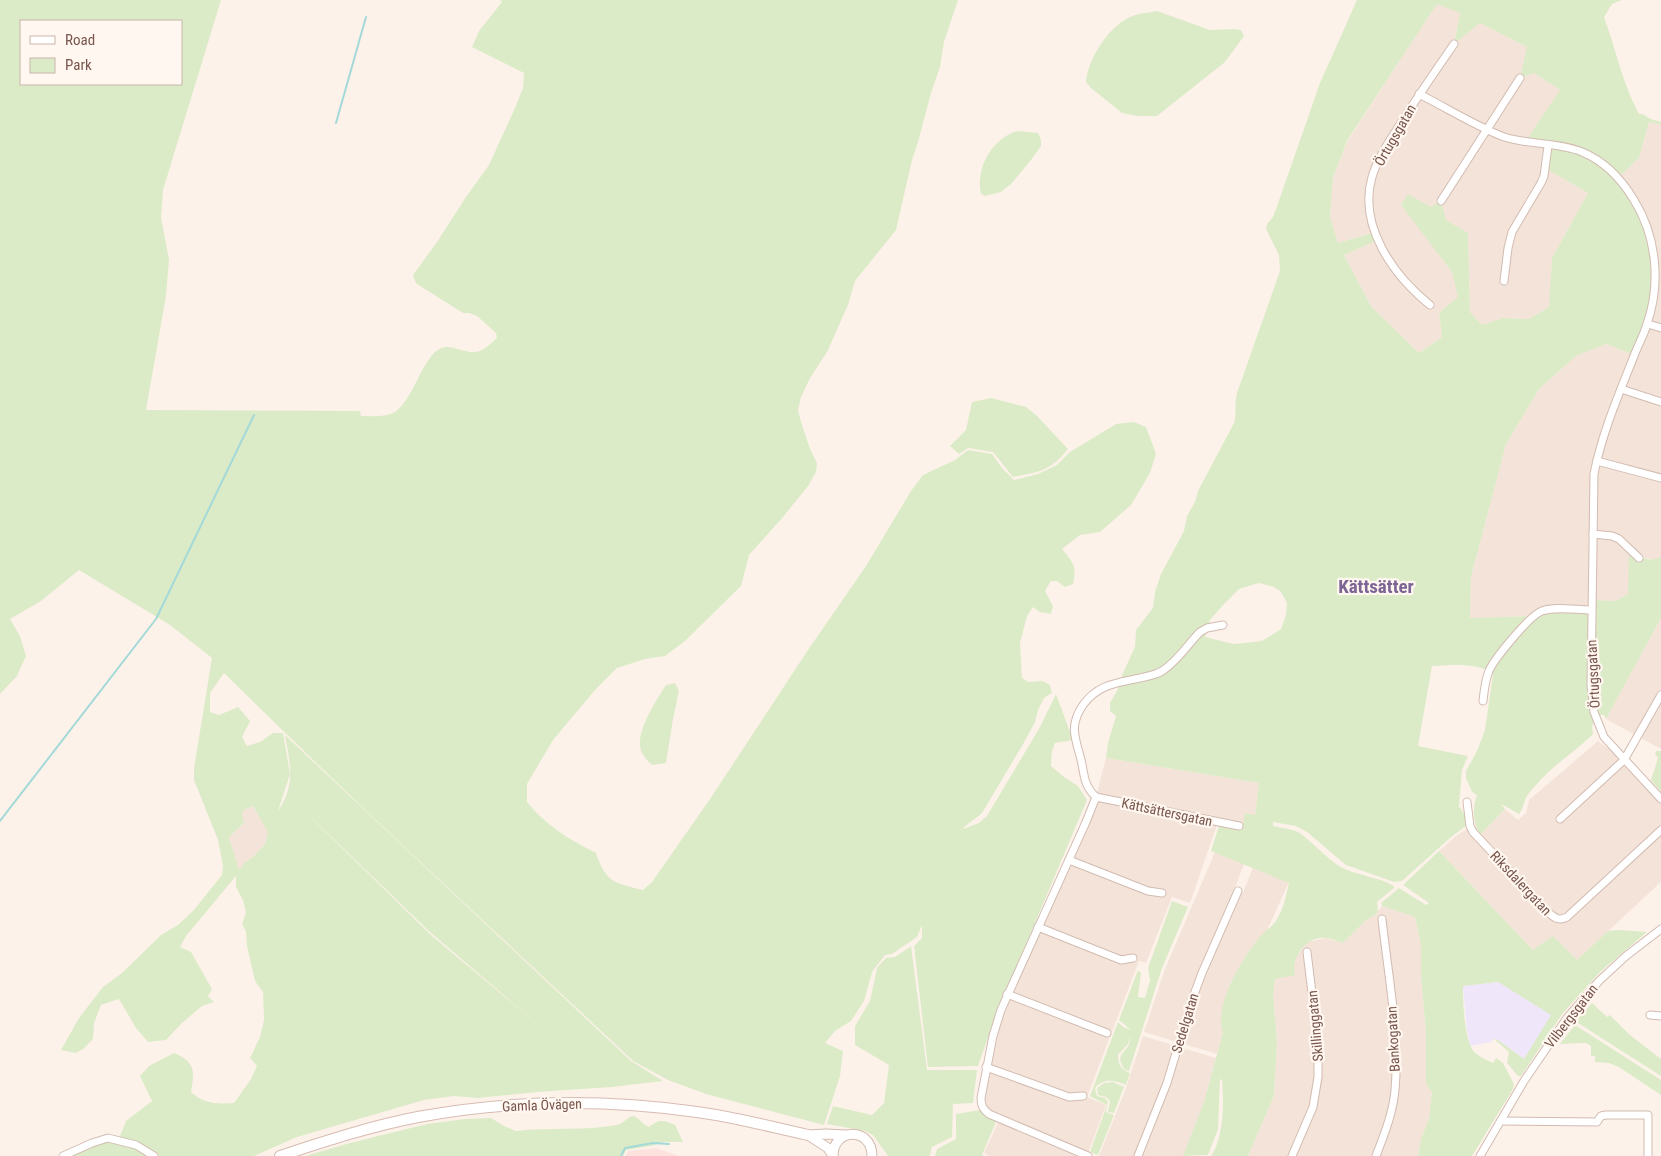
<svg xmlns="http://www.w3.org/2000/svg" width="1661" height="1156" font-family="'Roboto Condensed',sans-serif">
	<style>
		.residential { fill: #f4e3d8 }
		.commercial { fill: #fde2de }
		.education { fill: #efe6f9 }
		.green { fill: #dcebc7; fill-rule: evenodd }
		.lines { fill: none; stroke-linecap: round; stroke-linejoin: round }
		.stream { stroke: #a3d9d8; stroke-width: 2 }
		.minor-casing { stroke: #d2bbb1; stroke-width: 9 }
		.tertiary-casing { stroke: #d2bbb1; stroke-width: 11 }
		.secondary-casing { stroke: #d7bbb1; stroke-width: 12 }
		.minor { stroke: #fff; stroke-width: 7 }
		.tertiary { stroke: #fff; stroke-width: 9 }
		.secondary { stroke: #fff; stroke-width: 10 }
		.labels { text-anchor: middle; dominant-baseline: central; stroke-width: 4.5; stroke-linejoin: round; paint-order: stroke }
		.street-label { font-size: 14px; fill: #78554c; stroke: #fff7f0 }
		.district-label { font-size: 19px; font-weight: bold; fill: #7c6594; stroke: #fff7f0 }
	</style>
	<rect width="100%" height="100%" fill="#fdf2ea"/>
	<g class="residential">
		<path d="M1437,3L1460,13L1454,43L1480,23L1527,47L1534,73L1560,90L1548,146L1546,168L1588,193L1552,258L1550,307L1529,319L1503,318L1482,325L1470,312L1468,233L1446,220L1431,207L1402,205L1452,272L1459,297L1439,313L1442,337L1419,353L1371,306L1344,255L1378,240L1374,232L1338,243L1330,217L1333,178L1348,140Z"/>
		<path d="M1649,122L1661,125V557L1655,559L1639,558L1628,594L1616,601L1592,600L1591,610L1534,616L1470,618L1471,577L1506,444L1539,389L1576,356L1606,344L1634,355L1618,178L1639,158Z"/>
		<path d="M1661,618V749L1606,719Z"/>
		<path d="M1598,741L1624,760L1661,795V882L1577,960L1533,950L1439,851L1456,836L1468,828L1475,826L1481,834L1505,809L1518,820L1526,813L1529,800Z"/>
		<path d="M1106,758L1259,783L1255,815L1245,813L1243,827L1218,822L1190,903L1172,897L1146,963L1139,961L1087,1097L1106,1105L1087,1156H990L984,1153L1000,1118L989,1114L981,1098L993,1036L1096,797Z"/>
		<path d="M253,806L269,829L265,844L254,856L244,863L239,871L229,837L244,823L242,814L244,810Z"/>
		<path d="M1215,852L1244,864L1234,890L1243,893L1253,867L1289,882L1227,1018L1217,1054L1144,1032L1165,969Z"/>
		<path d="M1382,906L1415,917L1421,946V976L1426,1034V1084L1432,1092L1429,1118L1421,1139L1418,1156H1248L1274,1096L1277,1041L1273,995L1275,979L1293,966L1297,955L1307,942L1326,938L1343,943L1365,921L1375,915Z"/>
		<path d="M1143,1036L1216,1058L1204,1102L1188,1145L1183,1156H1099L1125,1091Z"/>
	</g>
	<path class="commercial" d="M656,1148L679,1156H626L628,1151Z"/>
	<path class="education" d="M1498,982L1552,1015L1524,1059L1498,1040L1493,1039L1492,1042L1470,1046L1467,1031L1463,986Z"/>
	<g class="green">
		<path d="M0,0H221L163,190L161,217L169,260L166,296L146,410L360,411L361,416C370,416 382,417 391,414C410,407 419,367 435,352C448,340 460,353 475,352C483,352 491,343 497,338L496,333L477,316L469,313H463L417,284L415,281L413,275L437,242L466,197L489,165L515,108L523,88L524,73L472,47L479,31L502,2L500,0H958L944,42L940,67L931,93L918,142L912,160L896,230L855,281L848,305L827,352L810,378L801,397L798,410L801,422L810,449L817,463L816,472L808,486L783,517L749,555L741,586L685,641L665,656L645,659L617,668L595,690L553,740L527,784V802C545,825 570,840 596,853C606,883 615,883 643,890L652,882L710,799L808,650L866,566L911,491L923,475L955,460L968,450L992,454L1002,468L1014,480L1038,474L1057,465L1070,452L1116,424L1134,422L1146,427L1156,454L1150,473L1131,505L1100,532L1080,535L1062,549C1073,562 1077,567 1073,584L1065,587L1057,581H1051L1045,591L1053,606L1051,614L1040,612L1033,607L1027,616L1020,643L1022,678L1028,682L1043,681L1050,685L1052,693L1044,698L1038,710L1035,722L1022,746L982,813C976,819 966,824 963,829L979,823L987,816L1040,727L1056,694L1073,740L1055,743L1052,751L1051,766L1064,777L1078,786L1087,800L1016,968L1004,992L978,1066L928,1067L914,946L922,938V925L917,937L892,954L885,955L872,972L864,1001L851,1021L835,1031L825,1043L843,1051L840,1076L824,1125L706,1094L668,1080L633,1061C496,932 357,805 224,673L210,693V712L219,715L238,707L250,721L242,737L247,746L260,742L273,733H283L290,774L278,811C296,785 290,764 285,735L631,1061L663,1081L612,1087L537,1092L478,1098L454,1096L424,1100L297,1137L254,1156H63L92,1143L118,1141L126,1121L152,1101L140,1076L149,1066L174,1053C195,1062 195,1070 191,1092C204,1104 218,1104 234,1103L251,1079L257,1066L250,1058L260,1037L264,1020L263,992L255,981L247,946L246,931L242,924L246,913L243,900L236,887V876L186,936L180,947L191,952L212,989L208,996L214,1002L202,1006L182,1023L166,1040L148,1042L136,1028L119,999L101,1005L94,1023L93,1039L83,1049L76,1053L61,1050L79,1018L103,987L122,973L161,935L178,925L193,911L222,875L223,866L218,840L194,780V768L212,658L170,625L79,570L41,601L10,619L20,636L26,656L17,676L0,694ZM21,21H181V84H21ZM289,796L431,933L542,1028L431,935ZM253,806L268,832L265,844L254,856L244,863L239,870L229,837L244,823L242,814L244,810Z"/>
		<path d="M1357,0H1622L1612,4L1604,17C1616,49 1622,83 1639,114H1642L1651,119L1661,122V125L1649,122L1639,158L1618,178L1631,195L1652,243L1653,306L1634,355L1606,344L1576,356L1539,389L1506,444L1471,577L1470,618L1534,616L1538,612L1591,610L1592,600L1616,601L1628,594L1629,548C1638,557 1648,563 1661,557V618L1606,719L1604,715H1599L1592,726L1593,734C1575,752 1553,765 1537,784C1533,788 1527,795 1525,800C1523,806 1523,809 1519,814L1501,804L1505,809L1480,835C1473,823 1472,808 1477,795L1472,792L1466,778V771L1477,751L1485,730L1493,674C1477,662 1452,665 1432,666L1418,746L1468,756L1462,770L1459,806L1466,817L1467,825L1450,838L1402,881L1394,882L1346,865L1307,832L1296,826L1273,822V826L1293,830L1300,833C1313,843 1327,858 1339,866C1356,876 1377,876 1394,886V888L1377,902L1378,911L1375,915L1365,921L1343,943C1338,942 1333,939 1327,938C1307,935 1291,956 1295,975L1275,979L1273,995L1277,1041L1274,1096L1248,1156H1211C1224,1138 1224,1101 1222,1080L1220,1079L1218,1129L1208,1155L1183,1156L1204,1102L1223,1032C1213,1007 1242,958 1259,938C1264,931 1273,927 1277,919C1284,908 1286,895 1289,883L1211,851L1219,826L1242,830L1245,813L1255,815L1259,783L1106,758L1108,743L1116,716L1110,711V703L1118,689L1123,673L1135,647L1136,630L1153,608L1155,592L1161,574L1184,531L1187,516L1195,502L1198,491L1234,423C1237,413 1234,404 1237,393L1280,271L1279,255L1266,229L1267,224L1273,217L1276,209L1320,83ZM1437,4L1460,13L1454,44L1480,23L1527,47L1520,78L1534,73L1560,90L1525,142L1548,146L1545,168L1588,193L1552,258L1549,307L1529,319L1503,318L1482,325L1470,312L1468,233L1446,220L1441,201L1431,207L1408,194L1401,205L1452,272L1458,297L1439,313L1442,337L1419,353L1371,306L1344,255L1378,240L1375,232L1338,243L1330,217L1333,178L1348,139ZM1259,583L1274,587L1281,592L1287,603L1286,615L1281,629L1262,641L1234,644L1205,637L1210,620L1224,604L1239,589Z"/>
		<path d="M1157,11L1210,30L1233,29L1241,30L1244,36L1225,62L1157,116H1138L1122,113L1091,88L1086,82C1088,59 1108,27 1130,17C1138,13 1148,13 1157,11Z"/>
		<path d="M1018,131L1038,133L1041,140V146L1031,160L1012,183L1001,192L985,196L981,194C975,168 992,138 1018,131Z"/>
		<path d="M991,398L1026,407L1037,416L1068,449C1050,471 1040,472 1013,477L993,452L968,448L959,454L950,446L966,430L972,402Z"/>
		<path d="M675,683L679,691L673,719L666,763L652,765C646,759 641,754 640,746C638,728 657,699 666,685Z"/>
		<path d="M1656,751H1661V792L1651,780L1658,758L1655,754Z"/>
		<path d="M1439,851L1533,950L1553,936L1577,960L1608,931L1619,930L1647,932L1600,972L1563,1013L1521,1076H1518L1507,1063L1509,1052L1494,1039L1498,1040L1524,1059L1551,1015L1498,982L1463,986C1463,1001 1464,1042 1475,1053C1480,1057 1487,1060 1493,1063L1496,1058L1503,1063L1514,1084L1513,1089L1472,1156H1418L1421,1139L1429,1118L1432,1092L1426,1084V1034L1421,976V946L1415,917L1382,906L1381,903L1399,888L1426,905L1429,903L1403,885Z"/>
		<path d="M1172,901L1188,907L1162,968L1129,1071L1125,1070C1112,1051 1130,1055 1130,1037L1128,1044L1118,1055C1118,1064 1121,1070 1130,1073L1126,1085C1114,1080 1104,1078 1095,1088L1097,1096L1105,1098L1108,1102L1106,1112L1114,1115L1098,1155L1090,1152L1107,1105L1090,1096L1118,1022L1123,1027L1131,1030L1119,1020L1138,970L1141,973L1138,997L1145,998L1150,980L1148,968Z"/>
		<path d="M911,946L927,1070H977L973,1103L953,1104L952,1137L932,1147L930,1156H888L873,1135L865,1131L827,1124L833,1106L872,1115L884,1103L889,1065L855,1045V1026L870,1001L877,968L886,958L895,957Z"/>
		<path d="M1592,1003L1607,1017L1610,1015L1630,1035L1661,1059V1076L1578,1023L1579,1018Z"/>
		<path d="M1575,1025L1661,1080V1095L1619,1067L1609,1063L1595,1062V1056H1591V1046L1586,1043L1560,1044Z"/>
		<path d="M1113,1082L1124,1087L1114,1113L1108,1112L1110,1101L1106,1097L1098,1095L1097,1088L1104,1083Z"/>
		<path d="M980,1110L989,1118L996,1122L982,1155L984,1156H935L937,1149L956,1139V1114Z"/>
		<path d="M634,1116C640,1119 642,1124 649,1127C659,1119 663,1120 675,1125L683,1142H664L651,1146L626,1150L623,1156H305L350,1143L427,1124L465,1119L491,1118L506,1127L516,1131C550,1127 584,1131 617,1125C624,1123 627,1117 634,1116Z"/>
	</g>
	<g class="lines">
		<g class="stream">
			<path d="M336,123L366,17"/>
			<path d="M0,821L156,619L254,415"/>
			<path d="M621,1156L625,1148L653,1143L669,1144"/>
		</g>
		<defs>
			<g id="minor">
				<path d="M1419,94C1447,108 1475,126 1504,137C1529,145 1558,142 1582,152C1604,161 1622,180 1634,200C1657,237 1661,284 1647,324C1644,335 1638,345 1634,356C1619,394 1602,433 1594,474L1591,685L1594,712L1604,737L1661,799"/>
				<path d="M1441,201L1520,78"/>
				<path d="M1504,281L1508,248L1512,232L1541,183L1544,176L1548,146"/>
				<path d="M1430,305C1393,275 1358,226 1372,177C1378,157 1390,140 1401,123C1418,96 1436,70 1454,44"/>
				<path d="M1648,324L1661,328"/>
				<path d="M1621,389L1661,402"/>
				<path d="M1597,461L1661,478"/>
				<path d="M1593,534L1612,536L1619,539L1639,558"/>
				<path d="M1483,701C1484,692 1485,680 1489,671C1494,659 1530,615 1542,611C1556,606 1576,610 1591,610"/>
				<path d="M1096,797C1082,784 1085,773 1080,756C1074,735 1070,724 1083,705C1098,684 1117,683 1140,678C1148,676 1156,675 1162,671C1177,662 1188,644 1200,632L1207,628L1223,625"/>
				<path d="M1467,802L1470,826L1473,832L1549,913C1556,919 1559,921 1567,917L1661,830"/>
				<path d="M1560,819L1624,760L1661,695"/>
				<path d="M1069,860L1148,891L1162,893"/>
				<path d="M1038,927L1121,960L1133,958"/>
				<path d="M1007,994L1107,1033"/>
				<path d="M1650,1015L1661,1016"/>
				<path d="M986,1067L1069,1097L1083,1096"/>
				<path d="M1501,1121L1597,1122L1601,1116L1606,1115H1648V1156"/>
				<path d="M63,1156L92,1143L108,1138L136,1145L154,1156"/>
				<path d="M1088,1156L989,1114C983,1109 981,1106 981,1098L993,1036L1001,1010L1086,822L1096,797L1239,826"/>
				<path d="M1138,1156L1167,1083L1192,1000L1202,973L1238,891"/>
				<path d="M1292,1156L1313,1107L1318,1077V1042L1307,952"/>
				<path d="M1376,1156C1384,1135 1393,1113 1395,1090C1400,1034 1388,975 1382,919"/>
				<path d="M1480,1156L1524,1081L1567,1018L1599,981L1626,956L1661,929"/>
			</g>
			<g id="tertiary">
				<path d="M808,1135L826,1134L845,1135"/>
				<path d="M808,1135L828,1148L833,1156"/>
				<path d="M833,1156C833,1127 872,1127 872,1156"/>
			</g>
			<path id="secondary" d="M280,1156C326,1141 371,1126 418,1117C510,1100 605,1099 697,1112C735,1117 771,1127 808,1135"/>
		</defs>
		<use href="#minor" class="minor-casing"/>
		<use href="#tertiary" class="tertiary-casing"/>
		<use href="#secondary" class="secondary-casing"/>
		<use href="#minor" class="minor"/>
		<use href="#tertiary" class="tertiary"/>
		<use href="#secondary" class="secondary"/>
	</g>
	<g class="labels">
		<g class="street-label">
			<text transform="translate(1395 135) rotate(-60)">Örtugsgatan</text>
			<text transform="translate(1593 674) rotate(-93)">Örtugsgatan</text>
			<text transform="translate(1167 812) rotate(12)">Kättsättersgatan</text>
			<text transform="translate(1521 883) rotate(47)">Riksdalergatan</text>
			<text transform="translate(1571 1016) rotate(-52)">Vilbergsgatan</text>
			<text transform="translate(1185 1023) rotate(-73)">Sedelgatan</text>
			<text transform="translate(1315 1026) rotate(-95)">Skillinggatan</text>
			<text transform="translate(1393 1039) rotate(-93)">Bankogatan</text>
			<text transform="translate(542 1105) rotate(-2)">Gamla Övägen</text>
		</g>
		<g class="district-label">
			<text x="1376" y="586">Kättsätter</text>
		</g>
	</g>
	<rect x="20" y="20" width="162" height="65" fill="#fff7f0" stroke="#c9b6ae"/>
	<rect x="30" y="36" width="25" height="8" fill="#ffffff" stroke="#c9b6ae"/>
	<text x="65" y="45" font-size="15" fill="#78554c">Road</text>
	<rect x="30" y="58" width="25" height="15" fill="#dcebc7" stroke="#c9b6ae"/>
	<text x="65" y="70" font-size="15" fill="#78554c">Park</text>
</svg>
